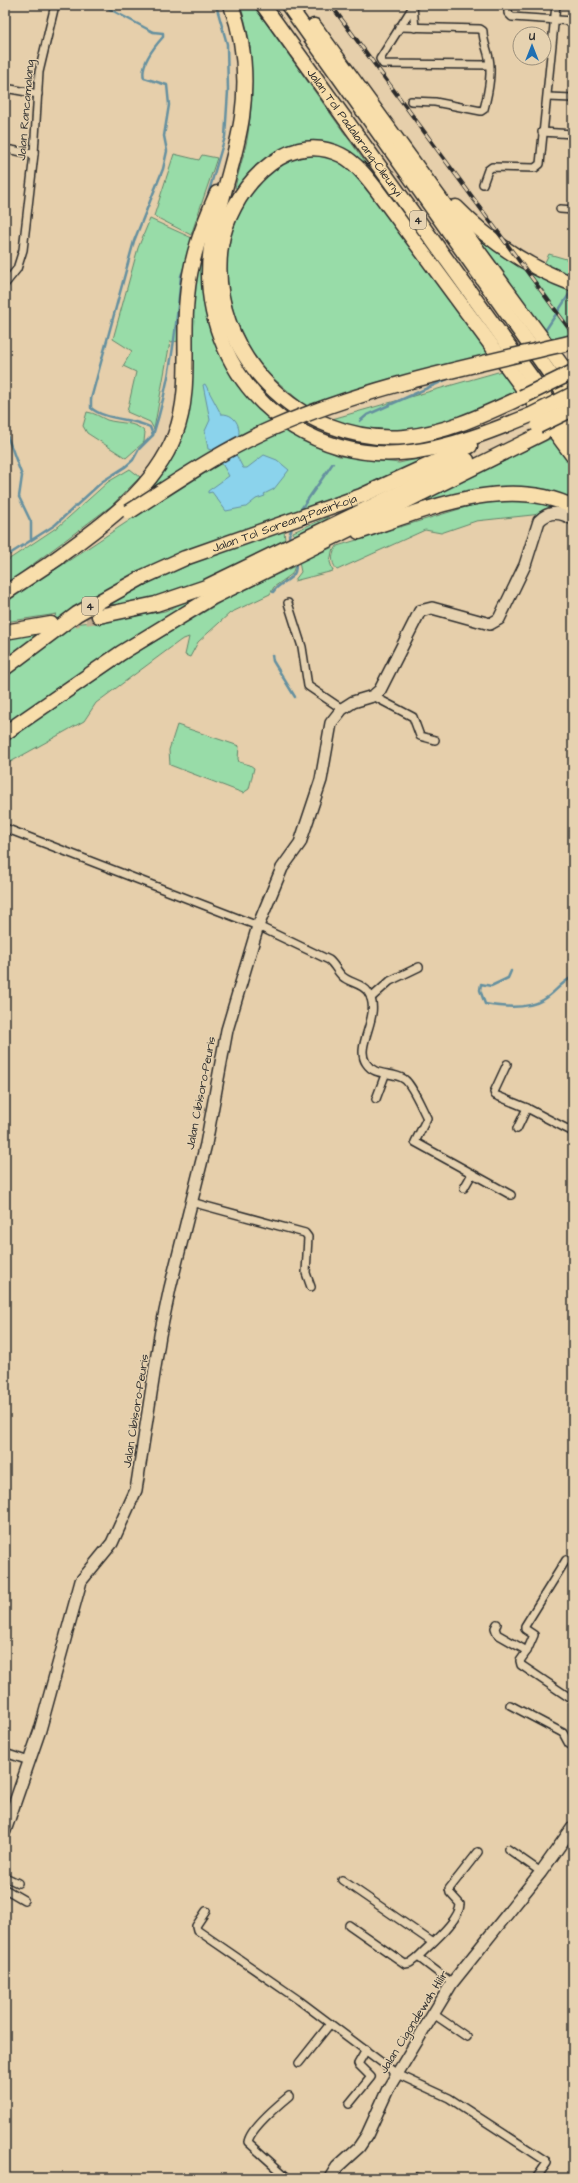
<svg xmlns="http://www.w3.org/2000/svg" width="578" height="2183" font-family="'Architects Daughter',sans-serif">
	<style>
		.green { fill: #98dca8; stroke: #62846a }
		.water { fill: #8bd3ec; stroke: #65909f }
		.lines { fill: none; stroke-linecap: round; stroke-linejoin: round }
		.stream { stroke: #65909f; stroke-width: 2.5 }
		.highway-tunnel { stroke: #c1ae91; stroke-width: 14; stroke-dasharray: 14 7; stroke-linecap: butt }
		.street-casing { stroke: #2b2b2b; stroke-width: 10 }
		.secondary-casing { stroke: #2b2b2b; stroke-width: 14 }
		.highway-casing { stroke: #2b2b2b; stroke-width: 17 }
		.street { stroke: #e6d2b0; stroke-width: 7 }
		.secondary { stroke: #e6d2b0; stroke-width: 11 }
		.highway { stroke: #f8deab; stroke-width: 14 }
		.rail-casing { stroke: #2b2b2b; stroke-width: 4 }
		.rail { stroke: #e6d2b0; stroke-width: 2.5; stroke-dasharray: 8; stroke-linecap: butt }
		.highway-bridge-casing { stroke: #2b2b2b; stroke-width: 17; stroke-linecap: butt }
		.highway-bridge { stroke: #f8deab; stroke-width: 14 }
		.labels { text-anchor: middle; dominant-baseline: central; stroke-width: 3; stroke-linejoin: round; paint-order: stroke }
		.shield { fill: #e6d2b0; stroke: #635d53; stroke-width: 1 }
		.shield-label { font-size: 11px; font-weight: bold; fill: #2b2b2b }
		.street-label { font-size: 12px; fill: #2b2b2b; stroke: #e6d2b0 }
	</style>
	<rect width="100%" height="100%" fill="#e6cfab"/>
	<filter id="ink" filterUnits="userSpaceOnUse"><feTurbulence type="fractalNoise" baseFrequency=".025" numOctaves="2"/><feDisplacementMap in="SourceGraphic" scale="8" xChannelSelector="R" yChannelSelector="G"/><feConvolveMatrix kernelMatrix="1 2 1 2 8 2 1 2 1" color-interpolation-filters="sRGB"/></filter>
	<g filter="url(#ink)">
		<g class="green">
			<path d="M240,5H253L370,169L345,150L271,157L245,179L238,188H235C238,172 244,156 247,140C254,98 255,46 240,5Z"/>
			<path d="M319,153L343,163L354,171L495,353L309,409L257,364L236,321L225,279L226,243L249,188L279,164L300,156Z"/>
			<path d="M174,154L199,160L202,155L217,158L191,235L154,216Z"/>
			<path d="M150,219L192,238C183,274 179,304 179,341L170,342L154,429L150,422L127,412L136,372L123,366L132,351L113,339L138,248Z"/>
			<path d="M472,233C507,261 530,275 573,290V338L552,343Z"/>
			<path d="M549,254L573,261V276L544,264Z"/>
			<path d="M202,256H206L203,287L205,306L216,343L237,382L265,415L290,434L339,456L399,463L427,457L430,460L320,507L181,554L5,661V635L44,626L57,614L5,622V603L133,518L129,508L163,472L179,442L190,406L193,363V289Z"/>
			<path d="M505,370L519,390C459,422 399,444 332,419Z"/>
			<path d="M87,412C95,413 100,417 107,420C120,424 135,421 145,432L144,442L126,458L87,433L83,426Z"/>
			<path d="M554,437L573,464V502C519,466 440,502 384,519Z"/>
			<path d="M130,469L140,477L111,506L5,585V562L59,526L108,482Z"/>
			<path d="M496,498H522L570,511L476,521L441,533L425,530L337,570C330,561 332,554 337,546Z"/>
			<path d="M328,517L330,520L312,529L320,553L333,547L330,562L333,571L294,581L301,572L293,532Z"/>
			<path d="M284,531L285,540C244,563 155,614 108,604V602L198,561Z"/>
			<path d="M295,566L292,574L274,587L270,594L230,613L198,642L190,657L185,655L189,637L181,640L96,703L84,721L5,765V742L131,656L226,599Z"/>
			<path d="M206,593V595L108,653L5,724V675L73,624L111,620L165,611Z"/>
			<path d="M177,725L239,746L238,759L239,762L250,765L254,768L249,789L243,793L170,765L169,750Z"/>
		</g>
		<path class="water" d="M205,384L221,414C239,413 245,436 232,447L243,468H247L264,455L277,460L289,470L274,489L264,494L265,496L256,499L246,507L226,511L212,492L208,493V491L229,476L215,451L208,449L205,431L210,420L203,385Z"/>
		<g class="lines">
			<g class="stream">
				<path d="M207,198L225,137L228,91L227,44L216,5"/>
				<path d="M545,331L570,293"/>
				<path d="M360,421L367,415L452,377"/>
				<path d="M5,430L22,476L19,497L31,522V539"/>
				<path d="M153,435C170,383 176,331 181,276L185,266"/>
				<path d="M299,512L333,463"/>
				<path d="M290,540L289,535L293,526"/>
				<path d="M5,557L55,525L103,481L125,467L133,460L139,449L153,435L150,427C132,418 105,420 91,408V399L134,241L163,169L167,151L164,136L169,105L167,85L144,78C140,64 154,47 163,37V33L153,32L102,5"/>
				<path d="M273,592C282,578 300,582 295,560"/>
				<path d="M272,655L273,661L295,697"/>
				<path d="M511,971L508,978L491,986L481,984L480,990L485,1004C502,1007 528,1009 543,1000C554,994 561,982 573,977"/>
			</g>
			<path class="highway-tunnel" d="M65,621L99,616"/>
			<defs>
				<g id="street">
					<path d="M414,5L380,59L383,64L489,65"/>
					<path d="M508,5V13L512,17L573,21"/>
					<path d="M413,6L415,28"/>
					<path d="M399,27L480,29L483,31C483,41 487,48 489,58C492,73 488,94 484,109L481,111L435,102L411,101"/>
					<path d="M5,88L38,94"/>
					<path d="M548,97L573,98"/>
					<path d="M542,132L573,134"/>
					<path d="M5,149L34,154"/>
					<path d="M483,184L488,170L492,167L535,168L540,164L556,5"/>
					<path d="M560,209L573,210"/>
					<path d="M5,284L17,269L23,250L34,154L39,72L55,5"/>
					<path d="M288,603L302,647L308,686L342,709"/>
					<path d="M373,696L413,717L420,736L435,740"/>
					<path d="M5,828L258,926L329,960C334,964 337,971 342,976C349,983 362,983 368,992C383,1015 354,1045 366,1063C375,1077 391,1071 404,1079C412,1084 422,1109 427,1118L415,1142L511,1195"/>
					<path d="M371,998L390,981L419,967"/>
					<path d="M507,1064L494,1092L495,1095L527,1108L573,1132"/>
					<path d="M376,1099L385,1075"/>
					<path d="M517,1129L527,1108"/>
					<path d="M464,1188L472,1174"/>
					<path d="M191,1202L305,1233L308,1237L306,1273L311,1287"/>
					<path d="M497,1624L495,1628L497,1634L527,1651L520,1661L521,1665L573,1700"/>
					<path d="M527,1651L534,1635L525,1629V1626L566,1560"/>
					<path d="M510,1705L563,1733L569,1744L573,1746"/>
					<path d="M5,1753L29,1761"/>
					<path d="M508,1849L541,1872"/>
					<path d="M5,1877L18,1883"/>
					<path d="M342,1880L432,1942"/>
					<path d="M5,1889L24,1900"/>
					<path d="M206,1911L196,1926L197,1930L300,2001L397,2074L449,2098L546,2161L547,2163L537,2177"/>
					<path d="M349,1925L405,1964L410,1963L418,1957"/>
					<path d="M452,1983L418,1957C429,1945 460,1921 460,1904L450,1893L449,1889L478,1852"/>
					<path d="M432,2013L467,2037"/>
					<path d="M299,2063L330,2024"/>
					<path d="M349,2104L371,2077L358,2064L366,2050"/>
					<path d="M416,2177L419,2178"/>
					<path d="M288,2178L248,2142C250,2129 278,2105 289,2096"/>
				</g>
				<g id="secondary">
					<path d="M5,1831L40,1730L81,1581L112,1543L136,1490L160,1335L170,1288L206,1144L227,1030L258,926L282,868L300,843L321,780L331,723L342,709L353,702L373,696L380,690L420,611L432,608L490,624L499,619L525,565L539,521C549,510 561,512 573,519"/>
					<path d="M330,2178L337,2167L359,2147L367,2135L388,2089L452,1983L541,1872L573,1827"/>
				</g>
				<g id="highway">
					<path d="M231,5C244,40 247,80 242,117C236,159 220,199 212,241C199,314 231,389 294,427C375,476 451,448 531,415"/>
					<path id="s1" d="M263,5L573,435"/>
					<path d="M288,5L573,406"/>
					<path d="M314,26L573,381"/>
					<path d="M456,207C490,242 527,267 573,284"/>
					<path d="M522,397C485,414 447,433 405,437C300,446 206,352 221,246C228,196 283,126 341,155C355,162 366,176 376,189L573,456"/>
					<path d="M359,532C424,510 508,474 573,507"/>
					<path d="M50,563C97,529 153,492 175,435C192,391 182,343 187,297C190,260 202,227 217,193"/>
					<path d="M5,593L58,558"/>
					<path d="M99,616L156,604L206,587L467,460"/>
					<path d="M5,632L51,624"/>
					<path id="s2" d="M5,668L77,614L143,577L185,558L361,496L470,446"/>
					<path d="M5,733L121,653L211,598L543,433"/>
				</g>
			</defs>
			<use href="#street" class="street-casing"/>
			<use href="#secondary" class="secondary-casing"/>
			<use href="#highway" class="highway-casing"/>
			<use href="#street" class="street"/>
			<use href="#secondary" class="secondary"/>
			<use href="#highway" class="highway"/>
			<defs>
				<path id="rail" d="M331,5L573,334"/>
			</defs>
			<use href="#rail" class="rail-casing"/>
			<use href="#rail" class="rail"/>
			<defs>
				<g id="highway-bridge">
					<path d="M522,397L573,372"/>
					<path d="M531,415L573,394"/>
					<path d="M538,426L573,409"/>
					<path d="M129,512C176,482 222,450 273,428C368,386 472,366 573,342"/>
				</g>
			</defs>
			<use href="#highway-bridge" class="highway-bridge-casing"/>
			<use href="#highway-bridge" class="highway-bridge"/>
		</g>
	</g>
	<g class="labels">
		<g class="shield">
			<rect x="410" y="211" width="16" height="18" rx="3"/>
			<rect x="82" y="597" width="16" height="18" rx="3"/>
		</g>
		<g class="shield-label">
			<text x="418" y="220">4</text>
			<text x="90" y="606">4</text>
		</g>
		<g class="street-label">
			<text transform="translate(26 110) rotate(-85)">Jalan Rancamalang</text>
			<text stroke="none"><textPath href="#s1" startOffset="157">Jalan Tol Padalarang–Cileunyi</textPath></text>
			<text stroke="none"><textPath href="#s2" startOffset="317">Jalan Tol Soreang–Pasirkoja</textPath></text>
			<text transform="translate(201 1093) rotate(-79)">Jalan Cibisoro-Peuris</text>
			<text transform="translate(136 1411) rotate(-81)">Jalan Cibisoro-Peuris</text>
			<text transform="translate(414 2022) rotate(-58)">Jalan Cigondewah Hilir</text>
		</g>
	</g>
	<rect width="578" height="2183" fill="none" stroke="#e6d2b0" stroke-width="20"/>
	<rect x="10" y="10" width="558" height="2163" fill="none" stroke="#2b2b2b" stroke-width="1.5" filter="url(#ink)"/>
	<g transform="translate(532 46)"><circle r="19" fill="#e6d2b0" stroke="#9b8f7b"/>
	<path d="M0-3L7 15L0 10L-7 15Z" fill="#1f6fb2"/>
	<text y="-6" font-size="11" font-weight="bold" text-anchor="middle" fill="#2b2b2b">U</text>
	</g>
</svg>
